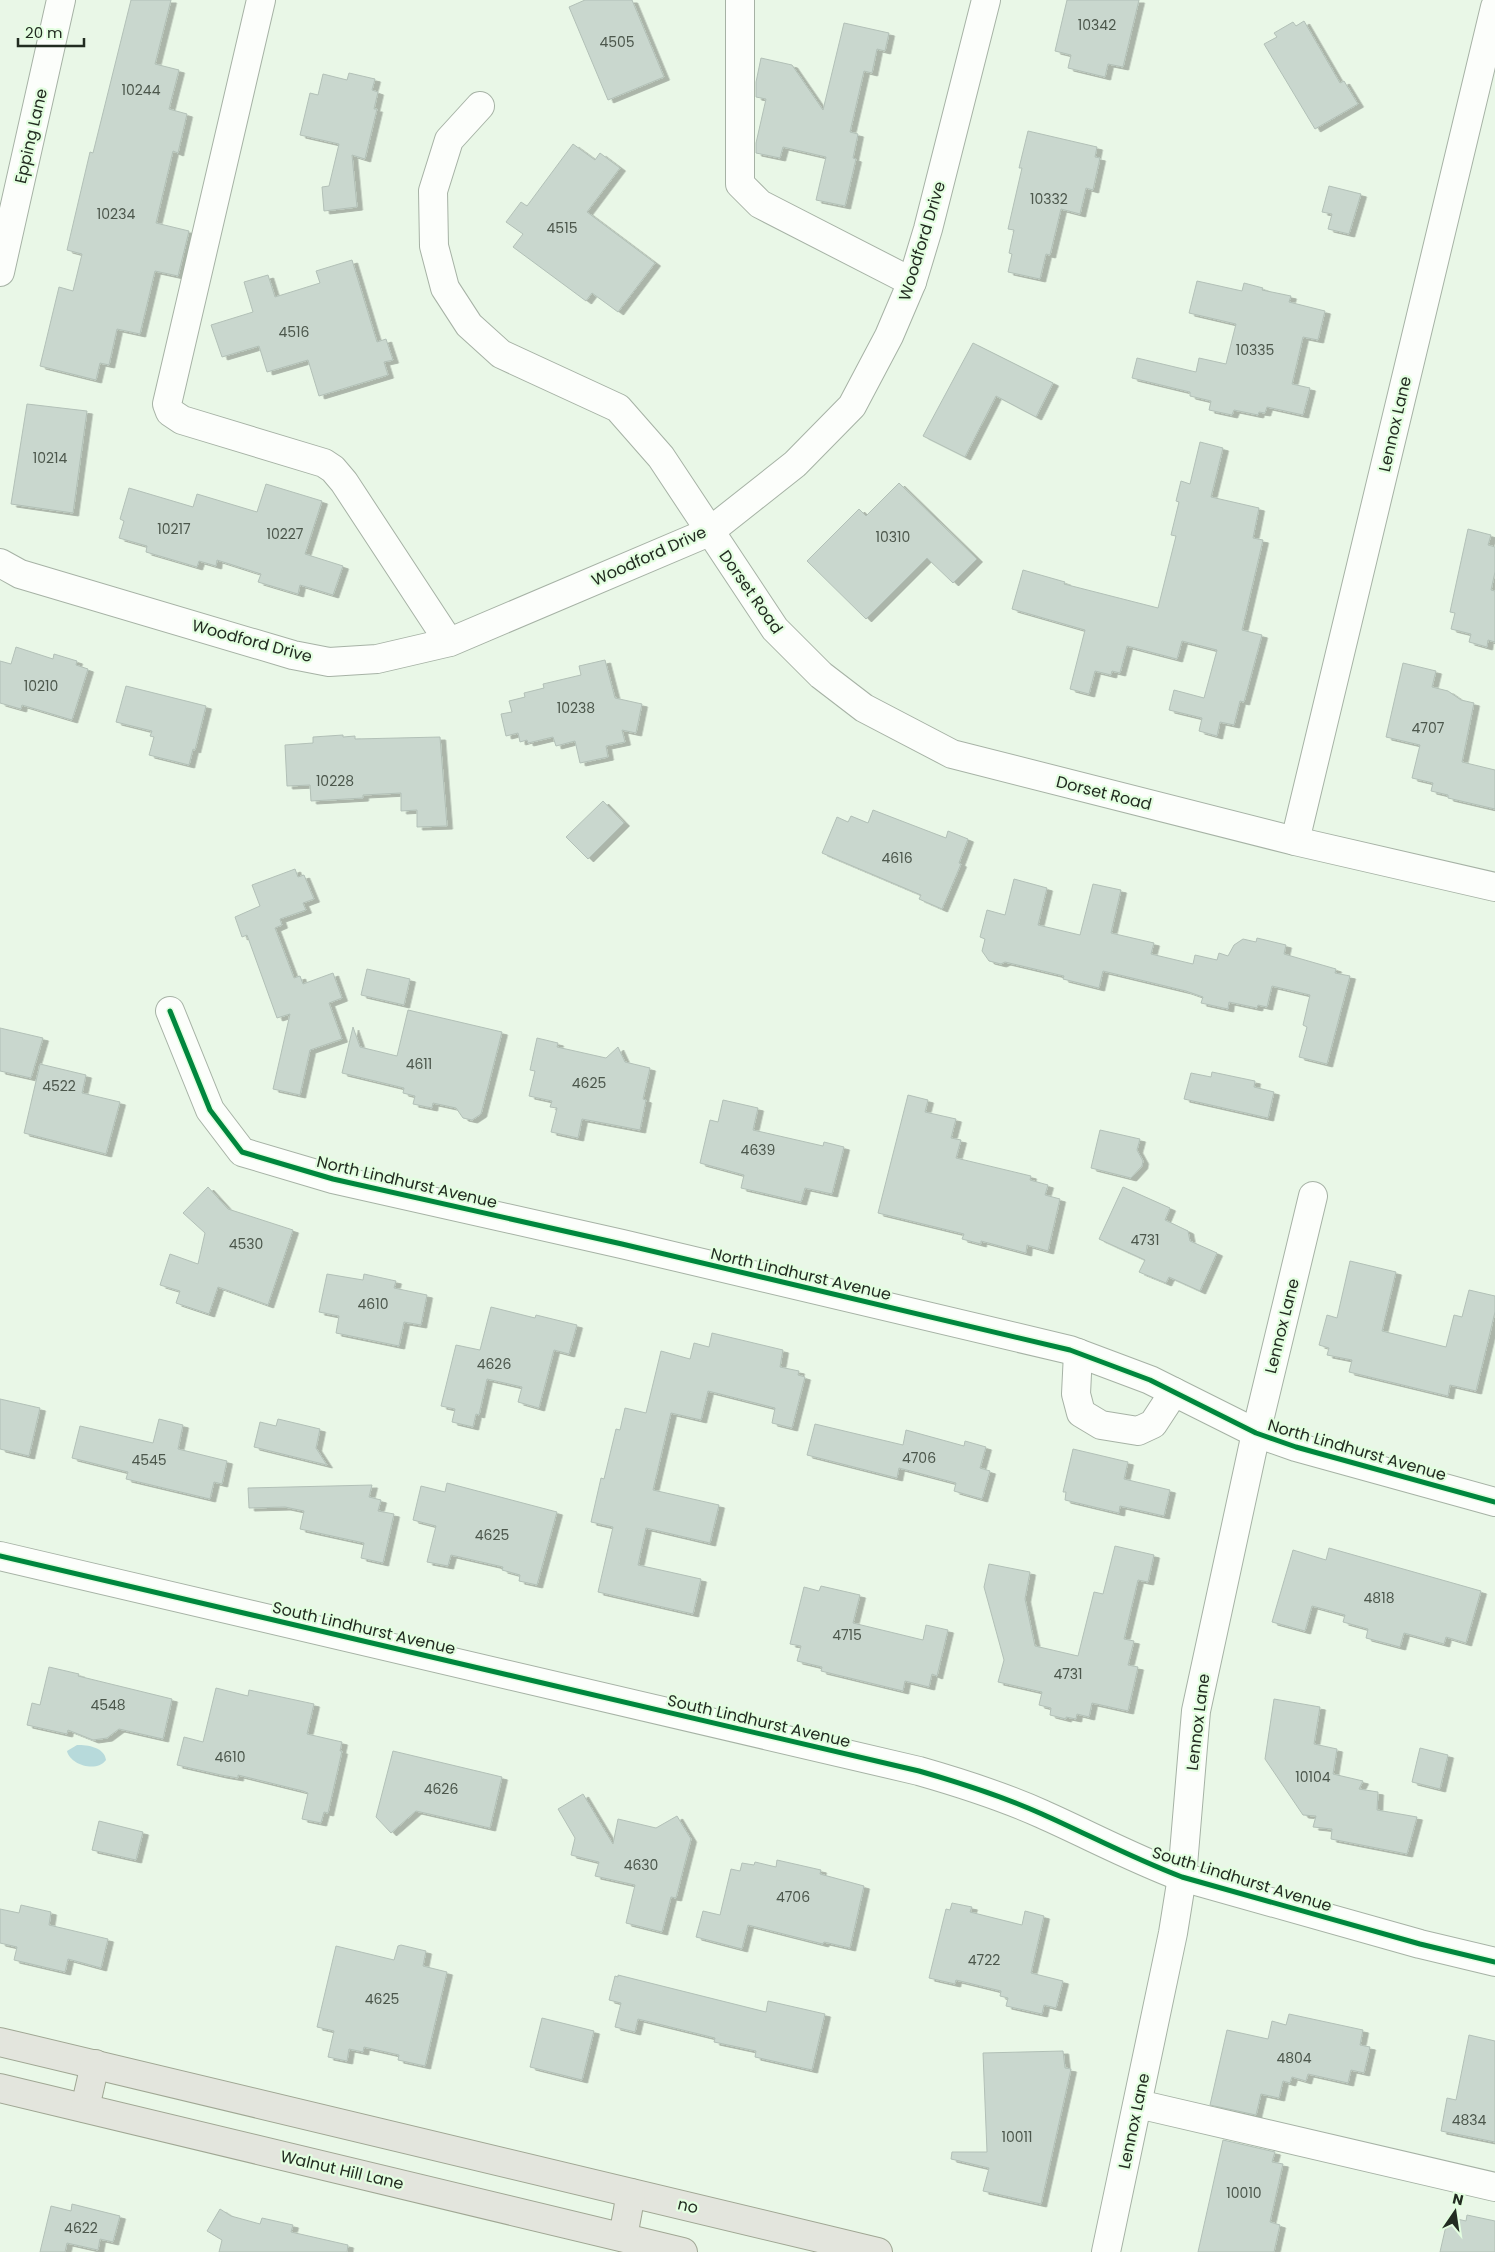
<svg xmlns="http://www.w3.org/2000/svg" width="1495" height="2252" font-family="Poppins,sans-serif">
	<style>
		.water { fill: #b7dadb }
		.building { fill: #c9d7ce; stroke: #b2c0b7; filter: url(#shadow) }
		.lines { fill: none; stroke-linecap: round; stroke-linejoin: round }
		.minor-casing { stroke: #a6b2a5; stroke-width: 30 }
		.major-casing { stroke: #a0a794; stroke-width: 30 }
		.minor { stroke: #fcfefb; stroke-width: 28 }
		.major { stroke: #e3e5dd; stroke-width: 28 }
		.cycleway-casing { stroke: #e3fee0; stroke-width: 8 }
		.cycleway { stroke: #00873e; stroke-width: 5 }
		.labels { text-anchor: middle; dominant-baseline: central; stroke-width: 4.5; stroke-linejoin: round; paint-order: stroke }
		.number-label { font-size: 14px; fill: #4c574c }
		.street-label { font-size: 16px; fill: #222c21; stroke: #e3fee0 }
	</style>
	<defs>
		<filter id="shadow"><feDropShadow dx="5.5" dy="3" stdDeviation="0" flood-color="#0004"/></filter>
	</defs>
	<rect width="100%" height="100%" fill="#e9f7e7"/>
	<path class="water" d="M77,1745C88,1745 104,1747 106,1760C97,1773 70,1765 67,1751Z"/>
	<g class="building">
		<path d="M131,0H171L155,64L179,70L169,109L187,114L178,153L173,151L156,223L189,231L178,276L155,271L140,334L117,329L109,365L100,363L96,380L40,366L59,287L73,291L82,254L67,250L90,152L93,153Z"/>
		<path d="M585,0H632L664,77L608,100L569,7Z"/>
		<path d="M1067,0H1139L1123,67L1108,64L1105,77L1068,68L1071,55L1055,51Z"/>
		<path d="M1304,21L1340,83L1344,81L1358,104L1315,129L1264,44L1277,37L1274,33L1293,22L1296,26Z"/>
		<path d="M844,23L889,33L885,51L877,49L872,73L864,71L850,132L858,134L853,158L856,159L845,206L816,200L826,157L783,147L780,158L756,153V143L766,99L756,97V82L761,58L792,65L823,110Z"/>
		<path d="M349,73L375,79L372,90L378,92L374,109H377L365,159L352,155L357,207L324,211L322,187L329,186L339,144L300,135L310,93L318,95L323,74L347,80Z"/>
		<path d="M1028,131L1097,147L1095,157L1100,158L1093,190L1086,188L1080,214L1061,209L1050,255L1046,254L1040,279L1008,272L1012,254L1009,253L1014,230L1008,229L1022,168H1019Z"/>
		<path d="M573,144L595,160L600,153L620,168L587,212L655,263L618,312L592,293L586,301L513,247L523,234L506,222L521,202L527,206Z"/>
		<path d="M1329,186L1361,194L1349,234L1328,229L1332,214L1322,212Z"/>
		<path d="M352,260L377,342L386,339L393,360L384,362L388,375L319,396L308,360L267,372L259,346L222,357L211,325L253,312L244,282L268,275L275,297L320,283L316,271Z"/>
		<path d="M1197,281L1242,291L1244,283L1263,288L1262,290L1291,296L1289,302L1325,311L1318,340L1303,337L1292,384L1310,388L1303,415L1267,407L1265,413L1259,412L1258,415L1234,410L1232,415L1209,410L1211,401L1190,396V392L1132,378L1137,358L1196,372L1199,358L1226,364L1236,324L1189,313Z"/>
		<path d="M973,343L1053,383L1036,417L996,396L965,457L923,436Z"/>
		<path d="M27,404L87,411L73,513L11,504Z"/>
		<path d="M1200,442L1223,448L1211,497L1259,508L1253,538L1263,540L1242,630L1262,635L1244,702L1240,701L1234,725L1220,722L1217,736L1199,731L1202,718L1169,710L1174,690L1204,698L1217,650L1182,641L1177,659L1127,646L1120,673L1112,671L1111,675L1095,671L1089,694L1070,689L1085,630L1012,609L1023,570L1065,582L1064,584L1158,608L1176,536L1171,535L1179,502L1176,501L1181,481L1190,484Z"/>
		<path d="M899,483L977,559L953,583L927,558L866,619L807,561L859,509L866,516Z"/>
		<path d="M266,484L322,501L305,554L343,566L333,595L300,585L298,594L258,582L261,574L217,560L216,566L199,561L197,567L146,552L147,546L119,538L124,521L120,519L129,488L193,507L197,494L257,512Z"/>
		<path d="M1468,529L1491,535L1488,545L1495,547V572L1491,590L1495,591V642L1488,640L1487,647L1469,642L1471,634L1451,629L1455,613L1450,612Z"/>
		<path d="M16,647L53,659L54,654L77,661L76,665L88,669L72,720L22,705L21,709L0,703V661L11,664Z"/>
		<path d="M605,660L615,698L642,704L636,733L622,730L625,742L606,746L608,757L580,763L575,741L556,746L553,737L528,743L527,740L520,742L518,733L506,736L501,714L512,712L509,701L525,697L524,693L544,688L543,684L581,675L579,666Z"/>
		<path d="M1403,663L1436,671L1432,687L1448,691L1461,700L1474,703L1462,762L1495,770V809L1448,798V795L1431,791L1433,783L1412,778L1420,745L1386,737Z"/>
		<path d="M126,686L206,706L195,750L193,749L189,765L149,755L154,737L150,736L152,731L116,722Z"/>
		<path d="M343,735V737L355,736V739L440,737L447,826L417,827V810L401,811V793L363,795V798L311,801L310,785L287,786L285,745L313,743V737Z"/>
		<path d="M603,801L624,823L588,859L566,837Z"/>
		<path d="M873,810L946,838L948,831L968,839L959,863L961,864L942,909L919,899L921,895L822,853L837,817L848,822L851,816L868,823Z"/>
		<path d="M295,869L298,877L304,875L314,899L303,903L306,910L280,919L282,925L275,928L294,978L300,976L303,984L333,973L342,998L329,1003L342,1039L310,1050L300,1095L273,1089L290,1014L277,1018L247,935L242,937L235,917L260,906L252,885Z"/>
		<path d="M1014,879L1047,888L1038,925L1080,935L1093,884L1121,890L1111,933L1154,943L1151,954L1193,964L1195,955L1217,960L1219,953L1228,956L1234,945L1243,939L1256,942L1257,938L1286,945L1284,954L1336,969L1335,973L1350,976L1327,1064L1299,1057L1307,1027L1303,1025L1310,995L1272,986L1267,1007L1258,1005L1257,1008L1229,1002L1228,1009L1201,1003L1203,997L1186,991L1103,971L1099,988L1063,979L1064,976L1005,962L1001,964L989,961L982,951L985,939L980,937L987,910L1005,915Z"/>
		<path d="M367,969L410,979L404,1005L361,995Z"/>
		<path d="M408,1010L502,1032L481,1114L472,1120L463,1118L456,1108L433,1103L432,1108L413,1104L415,1096L403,1093L404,1088L342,1073L353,1027L360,1047L397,1056Z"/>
		<path d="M0,1028L43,1038L31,1078L0,1071Z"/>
		<path d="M537,1038L558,1043L557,1047L606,1058L618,1047L625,1062L650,1068L643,1099L646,1100L640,1130L582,1119L578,1138L551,1132L557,1108L550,1107L552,1101L529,1096L535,1071L530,1070Z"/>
		<path d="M40,1064L86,1075L82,1093L120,1102L106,1154L24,1133Z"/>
		<path d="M1212,1072L1255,1081L1254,1087L1274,1092L1268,1118L1184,1099L1191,1073L1211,1077Z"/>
		<path d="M908,1095L928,1100L925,1112L956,1119L951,1138L961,1140L956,1158L1031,1176L1030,1180L1048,1185L1045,1195L1060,1199L1048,1251L1027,1245L1026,1253L981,1241V1244L962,1239L964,1234L878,1213Z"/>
		<path d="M723,1100L758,1108L753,1130L823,1146L824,1142L844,1147L832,1194L805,1188L801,1202L741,1188L744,1175L700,1163L710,1120L718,1122Z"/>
		<path d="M1100,1130L1140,1139L1137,1150L1143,1161L1142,1166L1131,1178L1091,1168Z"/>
		<path d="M208,1187L228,1209L293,1230L268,1305L218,1287L209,1314L176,1303L180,1291L160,1285L170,1254L198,1264L205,1233L183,1213Z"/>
		<path d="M1123,1187L1170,1208L1165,1220L1188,1231L1190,1241L1217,1253L1200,1291L1169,1277L1166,1283L1139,1272L1145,1260L1099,1239Z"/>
		<path d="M1350,1261L1396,1272L1382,1331L1446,1347L1454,1315L1462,1317L1469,1290L1495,1296V1312L1476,1391L1450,1385L1448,1396L1349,1372L1352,1360L1327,1355L1329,1348L1319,1345L1327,1315L1337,1318Z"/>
		<path d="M327,1274L363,1280L364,1274L396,1281L394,1288L427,1295L421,1325L404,1322L399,1346L336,1333L339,1316L319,1312Z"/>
		<path d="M491,1307L535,1318L536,1315L577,1325L569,1354L554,1350L539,1408L518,1402L522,1387L487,1379L479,1415L476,1414L473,1427L452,1422L455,1409L441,1406L456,1345L480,1350Z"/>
		<path d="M712,1333L783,1350L780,1367L799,1371L798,1375L805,1377L792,1428L772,1423L775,1408L708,1391L701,1420L671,1413L653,1490L719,1505L710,1543L646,1528L638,1565L701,1579L693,1614L598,1592L613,1527L591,1522L601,1478L604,1479L616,1429L620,1430L625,1408L646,1413L661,1351L690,1359L694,1343L709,1347Z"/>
		<path d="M0,1399L40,1408L29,1456L0,1449Z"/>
		<path d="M159,1419L183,1425L178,1449L227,1461L222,1484L214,1482L210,1499L126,1479L128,1472L72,1458L80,1426L153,1443Z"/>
		<path d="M278,1419L320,1429L316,1448L327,1465L254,1447L260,1422L276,1426Z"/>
		<path d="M815,1424L903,1445L906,1430L964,1446L965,1441L986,1447L980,1468L990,1471L982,1499L954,1491L956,1483L899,1468L897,1478L807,1455Z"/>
		<path d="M1073,1449L1128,1462L1124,1479L1170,1490L1164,1516L1120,1506L1119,1513L1065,1500L1066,1492H1063Z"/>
		<path d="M447,1483L557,1512L537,1585L519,1581L520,1575L502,1570L503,1567L451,1555L448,1566L427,1562L436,1526L413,1520L421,1486L445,1492Z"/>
		<path d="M372,1485L369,1497L381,1500L378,1511L394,1514L383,1563L361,1558L364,1543L300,1529L304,1511L285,1507L249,1508L248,1488Z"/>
		<path d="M1115,1546L1154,1555L1148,1582L1138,1580L1124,1639L1134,1641L1128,1665L1138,1667L1128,1711L1092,1703L1089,1717L1077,1714L1076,1719L1066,1717V1719L1050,1715L1051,1708L1039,1705L1042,1692L998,1682L1004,1660L984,1587L989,1564L1030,1572L1025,1599L1035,1646L1078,1656L1094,1592L1103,1594Z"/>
		<path d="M1329,1548L1481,1591L1466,1643L1446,1637L1444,1644L1404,1633L1400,1647L1366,1638L1368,1629L1343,1622L1345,1615L1312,1606L1305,1631L1272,1622L1293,1550L1326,1560Z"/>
		<path d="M821,1586L860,1595L853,1623L923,1640L926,1625L948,1630L937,1676L932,1674L929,1687L905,1681L903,1691L821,1671L822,1667L797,1661L801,1646L790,1644L804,1587L819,1591Z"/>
		<path d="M49,1667L79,1674L78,1676L172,1699L163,1739L119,1729L107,1738L93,1740L68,1730L67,1734L27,1725L32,1703L40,1705Z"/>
		<path d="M216,1688L248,1696L249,1690L314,1704L307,1734L342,1742L340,1751H342L328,1813L324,1812L321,1823L302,1819L308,1793L303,1791L238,1775V1778L221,1775L177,1765L184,1737L203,1742Z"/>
		<path d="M1274,1699L1320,1707L1314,1744L1337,1749L1333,1774L1363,1781L1359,1789L1378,1792L1377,1810L1417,1817L1407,1854L1331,1839L1332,1829L1313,1827L1316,1816L1303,1815L1265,1759Z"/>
		<path d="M1420,1748L1448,1755L1440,1789L1412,1782Z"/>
		<path d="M393,1751L502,1777L490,1828L416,1811L391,1833L376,1817Z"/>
		<path d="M583,1794L613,1844L618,1819L656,1828L677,1816L691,1839L676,1898L671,1897L662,1932L626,1923L635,1885L595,1876L599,1862L571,1855L575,1838L558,1809Z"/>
		<path d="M99,1821L143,1832L136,1860L92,1850Z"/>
		<path d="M777,1860L821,1870L820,1874L864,1886L850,1948L824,1942L823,1944L748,1925L742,1949L696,1937L703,1911L720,1915L731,1869L740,1871L742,1863L754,1865L755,1862L776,1867Z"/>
		<path d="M952,1903L972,1907L970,1912L1022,1925L1025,1911L1044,1916L1031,1973L1063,1981L1056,2008L1044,2005L1042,2014L1006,2006L1008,1998L1000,1996L1001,1991L956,1980L955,1984L929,1978L946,1909L950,1910Z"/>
		<path d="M21,1905L51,1912L49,1925L108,1939L101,1968L68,1959L65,1972L14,1960L17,1947L0,1943V1909L19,1913Z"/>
		<path d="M401,1945L426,1951L423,1966L447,1972L425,2066L398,2060L399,2055L364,2047L363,2052L349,2049L347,2061L328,2057L334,2031L317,2027L336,1946L394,1960L398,1946Z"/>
		<path d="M618,1975L766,2012L768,2001L825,2014L812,2070L755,2057L756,2051L714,2042L715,2038L638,2019L635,2032L615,2027L621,2003L609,2000L615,1976L618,1977Z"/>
		<path d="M1289,2014L1363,2030L1360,2045L1370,2047L1364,2073L1351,2070L1348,2083L1308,2074L1306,2081L1292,2077L1290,2083L1283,2081L1279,2098L1261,2094L1256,2115L1210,2105L1227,2030L1268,2039L1272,2021L1286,2025Z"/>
		<path d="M542,2018L594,2031L582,2080L530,2067Z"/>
		<path d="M1469,2035L1495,2041V2142L1441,2131L1447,2098L1456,2100Z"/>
		<path d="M1063,2051L1065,2068L1071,2069L1041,2204L983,2191L989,2168L951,2159L952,2152H987L983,2053Z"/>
		<path d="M1223,2140L1275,2152L1272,2162L1283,2164L1270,2222L1280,2225L1274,2252H1198Z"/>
		<path d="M72,2204L120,2216L113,2242L100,2239L98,2250L67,2243L65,2252H40L51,2206L71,2211Z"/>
		<path d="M220,2209L231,2216L260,2224L262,2218L293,2225L291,2232L348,2245L347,2252H219L222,2240L207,2231Z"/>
		<path d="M1467,2215L1495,2221V2252H1440L1448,2217L1466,2221Z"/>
	</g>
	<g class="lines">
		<defs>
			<g id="minor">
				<path d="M261,0L167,404L170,412L182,420L324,463L333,469L344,482L449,642"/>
				<path d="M740,0V184L760,204L912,282"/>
				<path d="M480,106L449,140L433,191L434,246L445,288L469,325L501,354L618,408L661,457L775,629L821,675L864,708L952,754L1295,841L1495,887"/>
				<path d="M0,272L61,0"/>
				<path d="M0,563L20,574L293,655L329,662L377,659L450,642L709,532L795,464L852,406L889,336L912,282L928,229L986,0"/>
				<path d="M1295,841L1495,7"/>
				<path d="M170,1011L210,1110L242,1152L333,1179L622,1244L1070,1350L1150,1380L1256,1433L1296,1447L1495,1502"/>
				<path d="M1078,1353L1076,1394L1081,1413L1101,1425L1138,1431L1153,1424L1174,1392"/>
				<path d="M0,1556L919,1771C961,1783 1002,1796 1042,1814C1089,1835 1134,1859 1182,1877L1420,1944L1495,1962"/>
				<path d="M1138,2104L1495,2187"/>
				<path d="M1106,2252L1173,1933L1182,1877L1196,1711L1256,1433L1313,1196"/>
			</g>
			<g id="major">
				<path d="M0,2042L878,2252"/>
				<path d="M0,2088L683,2252"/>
				<path d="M85,2108L95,2064"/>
				<path d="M623,2237L631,2193"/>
			</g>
		</defs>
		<use href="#minor" class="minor-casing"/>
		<use href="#major" class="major-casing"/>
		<use href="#minor" class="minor"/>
		<use href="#major" class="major"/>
		<defs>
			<g id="cycleway">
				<path d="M170,1011L210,1110L242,1152L333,1179L622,1244L1070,1350L1150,1380L1256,1433L1296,1447L1495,1502"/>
				<path d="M0,1556L919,1771C961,1783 1002,1796 1042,1814C1089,1835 1134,1859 1182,1877L1420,1944L1495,1962"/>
			</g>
		</defs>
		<use href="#cycleway" class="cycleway-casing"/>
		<use href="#cycleway" class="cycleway"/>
	</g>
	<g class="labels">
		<g class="number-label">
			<text x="1097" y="25">10342</text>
			<text x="617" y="42">4505</text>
			<text x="141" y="90">10244</text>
			<text x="1049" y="199">10332</text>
			<text x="116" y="214">10234</text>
			<text x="562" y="228">4515</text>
			<text x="294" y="332">4516</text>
			<text x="1255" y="350">10335</text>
			<text x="50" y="458">10214</text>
			<text x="174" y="529">10217</text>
			<text x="285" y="534">10227</text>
			<text x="893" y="537">10310</text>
			<text x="41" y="686">10210</text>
			<text x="576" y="708">10238</text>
			<text x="1428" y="728">4707</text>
			<text x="335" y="781">10228</text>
			<text x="897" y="858">4616</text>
			<text x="419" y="1064">4611</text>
			<text x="589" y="1083">4625</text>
			<text x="59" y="1086">4522</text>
			<text x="758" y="1150">4639</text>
			<text x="1145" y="1240">4731</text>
			<text x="246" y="1244">4530</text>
			<text x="373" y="1304">4610</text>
			<text x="494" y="1364">4626</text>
			<text x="919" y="1458">4706</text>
			<text x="149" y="1460">4545</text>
			<text x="492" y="1535">4625</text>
			<text x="1379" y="1598">4818</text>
			<text x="847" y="1635">4715</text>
			<text x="1068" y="1674">4731</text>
			<text x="108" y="1705">4548</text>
			<text x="230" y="1757">4610</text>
			<text x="1313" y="1777">10104</text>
			<text x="441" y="1789">4626</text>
			<text x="641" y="1865">4630</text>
			<text x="793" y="1897">4706</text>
			<text x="984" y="1960">4722</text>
			<text x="382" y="1999">4625</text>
			<text x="1294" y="2058">4804</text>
			<text x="1469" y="2120">4834</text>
			<text x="1017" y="2137">10011</text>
			<text x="1244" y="2193">10010</text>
			<text x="81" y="2228">4622</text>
		</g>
		<g class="street-label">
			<text transform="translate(31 136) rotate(-77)">Epping Lane</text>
			<text transform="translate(922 241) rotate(-73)">Woodford Drive</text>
			<text transform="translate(1395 424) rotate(-77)">Lennox Lane</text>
			<text transform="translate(649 556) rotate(-24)">Woodford Drive</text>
			<text transform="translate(751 592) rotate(55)">Dorset Road</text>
			<text transform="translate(252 641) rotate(15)">Woodford Drive</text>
			<text transform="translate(1104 793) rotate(14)">Dorset Road</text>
			<text transform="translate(407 1182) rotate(13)">North Lindhurst Avenue</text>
			<text transform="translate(801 1274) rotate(13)">North Lindhurst Avenue</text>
			<text transform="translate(1282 1326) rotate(-76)">Lennox Lane</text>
			<text transform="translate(1357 1450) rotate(16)">North Lindhurst Avenue</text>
			<text transform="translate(364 1628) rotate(13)">South Lindhurst Avenue</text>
			<text transform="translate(759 1721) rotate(13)">South Lindhurst Avenue</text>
			<text transform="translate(1198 1722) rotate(-83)">Lennox Lane</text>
			<text transform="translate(1242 1879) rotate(17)">South Lindhurst Avenue</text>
			<text transform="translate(1134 2121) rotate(-78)">Lennox Lane</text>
			<text transform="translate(342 2170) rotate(13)">Walnut Hill Lane</text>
			<text transform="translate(688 2206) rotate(13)">no</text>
		</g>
	</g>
	<g transform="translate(1455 2212) rotate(13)" stroke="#e3fee0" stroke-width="4" paint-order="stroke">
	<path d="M0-4L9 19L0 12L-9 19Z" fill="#222c21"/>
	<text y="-8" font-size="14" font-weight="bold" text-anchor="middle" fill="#222c21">N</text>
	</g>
	<path d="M18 38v8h66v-8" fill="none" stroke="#222c21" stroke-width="2.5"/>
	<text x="25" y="38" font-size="15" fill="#222c21" stroke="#e3fee0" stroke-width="4" paint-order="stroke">20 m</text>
</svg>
